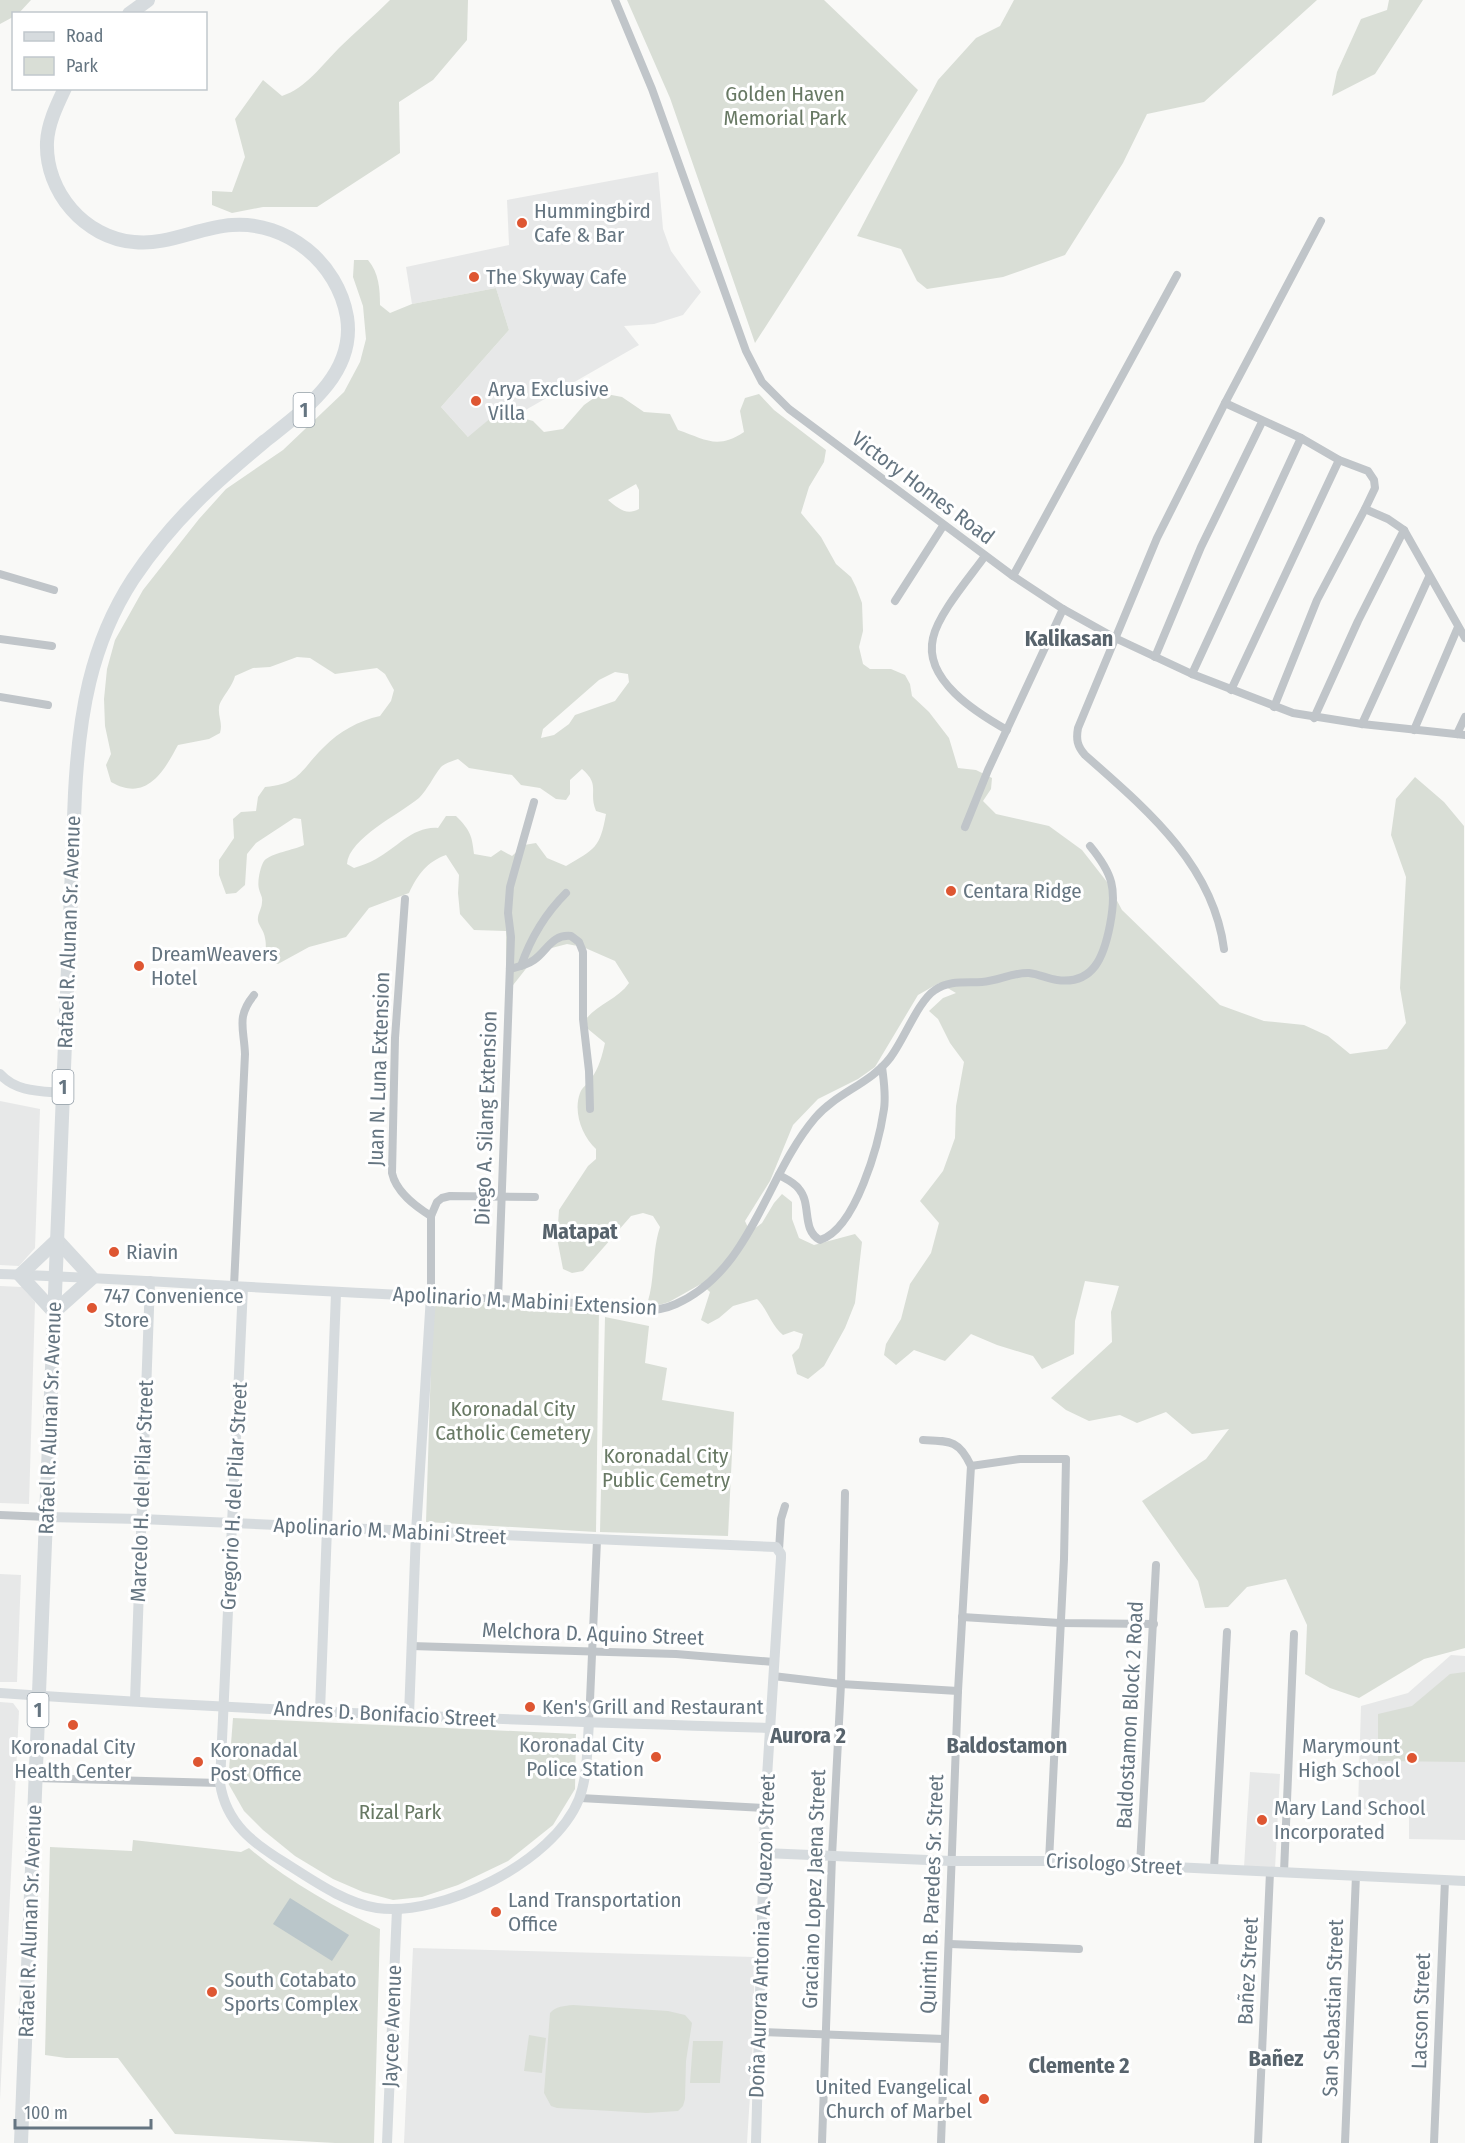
<svg xmlns="http://www.w3.org/2000/svg" width="1465" height="2143" font-family="'Fira Sans Condensed',sans-serif">
	<style>
		.built { fill: #e7e8e8 }
		.green { fill: #d9ded6; fill-rule: evenodd }
		.water { fill: #bac6ca }
		.lines { fill: none; stroke-linecap: round; stroke-linejoin: round }
		.street { stroke: #c0c5c9; stroke-width: 8 }
		.secondary { stroke: #d6dbde; stroke-width: 10 }
		.highway { stroke: #d6dbde; stroke-width: 14 }
		.poi-dot { fill: #de5632; stroke: #fff; stroke-width: 2 }
		.labels { text-anchor: middle; dominant-baseline: central; stroke-width: 6; stroke-linejoin: round; paint-order: stroke }
		.shield { fill: #fff; stroke: #939ea7; stroke-width: 1.5 }
		.shield-label { font-size: 20px; font-weight: bold; fill: #657581 }
		.park-label { font-size: 21px; fill: #687964; stroke: #fff }
		.poi-label { font-size: 21px; fill: #657581; stroke: #fff; text-anchor: start }
		.street-label { font-size: 21px; fill: #657581; stroke: #fff }
		.neighbourhood-label { font-size: 22px; font-weight: bold; fill: #57636c; stroke: #fff }
	</style>
	<rect width="100%" height="100%" fill="#f9f9f7"/>
	<g class="built">
		<path d="M658,172L663,229L671,251L701,292L683,315L654,324L624,326L639,345L522,412L506,404L469,438L441,407L509,330L496,288L412,304L406,267L509,245L507,200Z"/>
		<path d="M0,1101L40,1109L35,1248L19,1266L0,1265Z"/>
		<path d="M0,1286L22,1287L35,1302L29,1504L0,1503Z"/>
		<path d="M0,1574L21,1575L17,1682H0Z"/>
		<path d="M1451,1655L1465,1656V1840L1409,1839V1811L1358,1809L1361,1706L1408,1693Z"/>
		<path d="M0,1702L13,1703L19,1711L0,2100Z"/>
		<path d="M1250,1772L1280,1774L1275,1869L1244,1867Z"/>
		<path d="M413,1948L755,1957L752,2064L747,2143H404Z"/>
	</g>
	<g class="green">
		<path d="M0,0H31L19,13L14,14L13,17L0,24Z"/>
		<path d="M390,0H468L467,40L433,80L399,102L400,153L317,207H263L232,213L212,205V191L232,192L245,157L235,119L263,80L282,96C306,88 321,66 339,48C355,32 373,17 390,0Z"/>
		<path d="M627,0H824L918,90L755,343L670,98Z"/>
		<path d="M1014,0H1317L1204,102L1147,114L1123,163L1065,255L1003,277L927,289L917,281L901,249L857,236L938,80L976,38L1000,26Z"/>
		<path d="M1389,0H1423L1375,74L1332,96L1337,72L1361,19L1387,10Z"/>
		<path d="M354,260H368C379,273 380,289 380,305L390,313L412,304L496,288L509,330L441,407L468,437L499,411L533,421L544,432L563,429L584,405L601,393L622,397L644,412L670,414L678,430C705,439 717,450 744,432L740,411L745,398L759,394L774,410L826,450L824,462L809,487L801,513L821,537L836,564L851,577L856,587L862,603L863,631L859,647L863,664L870,669H891L905,675L910,684L912,696L929,712L949,738L958,768L976,770L992,778L991,789L983,801L996,814L1049,826L1082,850L1107,882L1122,910L1220,1005L1264,1021L1304,1025L1328,1036L1350,1054L1387,1049L1406,1023L1400,988L1406,877L1391,835L1396,799L1415,777L1444,802L1464,826L1465,1648L1424,1659L1359,1698L1330,1688L1305,1674L1307,1625L1286,1579L1247,1587L1228,1607L1205,1608L1198,1581L1142,1501L1206,1459L1229,1429L1192,1434L1166,1412L1137,1423L1120,1415L1089,1421L1066,1410L1051,1398L1112,1342L1111,1312L1119,1286L1085,1281L1075,1321L1074,1354L1042,1369L1033,1356L997,1345L971,1334L945,1361L914,1350L896,1365L884,1355L886,1344L901,1319L910,1284L931,1253L939,1223L920,1201L943,1171L955,1138L956,1106L964,1062L950,1043L938,1019L929,1011L943,998L956,993L939,983L918,995L875,1067L858,1079L818,1099L793,1125L770,1181L745,1221L750,1232L762,1223L774,1203L782,1194L792,1202V1219L799,1238L814,1245L855,1234L862,1242L855,1303L845,1328L824,1366L808,1379L797,1374L792,1355L799,1348L803,1334L794,1331L783,1335C771,1325 768,1310 757,1299L733,1306L719,1318L708,1324L701,1320L710,1292L701,1284L669,1302L652,1307L648,1301C655,1277 652,1251 660,1227L653,1216L643,1213L631,1216L583,1271L572,1273L563,1269L557,1238L559,1210L588,1166L596,1159V1149C582,1136 573,1112 580,1093C582,1087 588,1084 591,1079C599,1068 602,1056 605,1043L588,1029L586,1019C598,1004 618,999 629,983L615,961L583,947L567,944L540,951L506,994V931L474,930L460,914L458,893L459,875L446,855C427,862 418,874 409,893L369,908L346,937L309,947L278,964L269,960C264,950 267,947 265,938C264,931 259,926 258,921C257,914 262,909 262,902C263,897 260,894 259,889C257,883 260,867 264,861C271,853 294,850 304,845L301,819L294,818L256,843L247,854L245,885L236,893L226,894L219,875V860L234,838L233,819L241,812L256,811L258,797L265,787C301,784 301,769 324,747C340,731 358,721 380,716L391,701L394,690L385,674L377,668L335,674L310,658L297,657L270,667L253,668L235,676C232,688 219,700 219,708C218,717 223,723 220,733L209,739L178,745C163,773 146,802 111,782L106,765L111,754L105,726L104,699L107,669L115,640L143,590L199,519L226,489L283,450L344,392L360,362L366,339L363,306L353,277ZM636,484L639,490V509C626,516 618,508 608,500ZM615,672L628,674L629,682L615,701L575,715L569,724L554,735L541,738L543,729L599,680ZM458,759L469,768L512,775L521,785L540,788L556,799L566,800L570,794V780L582,769C601,785 588,792 596,811L606,814C600,848 595,849 566,866L547,858L536,843L524,845L512,856L501,850L491,857L474,854C472,835 470,830 456,816H446L438,828C413,826 397,848 376,859C369,863 362,865 354,868L347,864C349,838 400,814 419,798C428,789 433,777 441,767C445,763 453,761 458,759Z"/>
		<path d="M433,1300L599,1309L596,1532L426,1522Z"/>
		<path d="M605,1317L649,1326L645,1363L667,1368L662,1400L734,1412L728,1536L600,1532Z"/>
		<path d="M1465,1672V1762L1378,1761V1714L1412,1706L1450,1674Z"/>
		<path d="M233,1718L576,1734L575,1789L553,1825L508,1861L458,1885L422,1897L393,1900L363,1892L333,1879L295,1856L263,1830L244,1811L228,1783Z"/>
		<path d="M133,1840L241,1852L249,1848C287,1881 335,1907 380,1929L374,2143H335L175,2134L118,2058H66L45,2055L50,1847L132,1851Z"/>
		<path d="M573,2005L668,2011L685,2015L692,2023L686,2061L685,2099L683,2106L678,2111L647,2113L557,2108L551,2106L544,2093L550,2013C556,2006 564,2006 573,2005Z"/>
		<path d="M529,2035L546,2038L542,2073L524,2071Z"/>
		<path d="M693,2041H723L720,2083H690Z"/>
	</g>
	<path class="water" d="M290,1898L349,1935L332,1961L273,1924Z"/>
	<g class="lines">
		<g class="street">
			<path d="M615,0L652,89L746,351L762,382L789,409L1013,576L1063,609L1115,638L1192,674L1293,713L1362,724L1465,735"/>
			<path d="M1225,403L1301,438L1339,460L1368,471L1374,480L1375,488L1365,509L1388,519L1404,530L1465,638"/>
			<path d="M985,556C970,577 938,614 933,638C923,680 977,713 1007,730"/>
			<path d="M0,574L54,590"/>
			<path d="M1013,576L1177,275"/>
			<path d="M895,601L943,526"/>
			<path d="M0,639L52,646"/>
			<path d="M1155,657L1201,547L1262,422"/>
			<path d="M1192,674L1301,438"/>
			<path d="M1231,690L1339,460"/>
			<path d="M0,697L48,705"/>
			<path d="M1274,707L1317,600L1365,509"/>
			<path d="M1314,718L1358,621L1404,530"/>
			<path d="M1362,724L1429,577"/>
			<path d="M1414,730L1458,627"/>
			<path d="M1457,734L1465,717"/>
			<path d="M965,827L988,770L1063,609"/>
			<path d="M405,899L395,1038L392,1173C396,1192 415,1206 431,1216"/>
			<path d="M1224,949C1213,864 1145,808 1085,755C1077,746 1076,739 1078,728L1157,538L1225,403L1321,221"/>
			<path d="M521,966C531,937 545,914 566,893"/>
			<path d="M510,969C518,967 527,965 534,960C547,951 552,934 571,936L579,942L583,952V1019L589,1071L590,1109"/>
			<path d="M779,1175C786,1179 794,1182 799,1189C812,1204 801,1230 820,1240C856,1229 879,1143 884,1109C886,1095 884,1081 882,1067"/>
			<path d="M535,1197L450,1196L442,1198L437,1202L431,1216V1296C479,1298 527,1300 576,1303C608,1306 645,1318 676,1304C752,1270 765,1177 815,1118C836,1093 870,1084 890,1058C904,1040 918,1001 935,990C949,980 966,983 982,982C998,981 1014,972 1029,973C1039,974 1048,979 1057,980C1094,985 1104,956 1110,925C1117,889 1113,874 1090,846"/>
			<path d="M234,1286L245,1054C244,1028 236,1017 254,995"/>
			<path d="M498,1299L511,937L508,913L510,887L534,802"/>
			<path d="M923,1440C950,1441 959,1440 971,1466L958,1691L941,2143"/>
			<path d="M971,1466L1020,1459H1066L1064,1559L1049,1861"/>
			<path d="M0,1515L47,1517"/>
			<path d="M779,1550L781,1519L785,1506"/>
			<path d="M962,1617L1060,1623L1154,1624"/>
			<path d="M411,1646L676,1654L774,1662"/>
			<path d="M773,1676L841,1684L958,1691"/>
			<path d="M589,1723L597,1540"/>
			<path d="M35,1778L220,1783"/>
			<path d="M580,1798L765,1808"/>
			<path d="M1140,1866L1156,1565"/>
			<path d="M1214,1869L1227,1632"/>
			<path d="M1284,1872L1294,1634"/>
			<path d="M950,1944L1079,1949"/>
			<path d="M760,2032L944,2039"/>
			<path d="M822,2143L832,1856L841,1684L845,1493"/>
			<path d="M1258,2143L1270,1872"/>
			<path d="M1345,2143L1356,1875"/>
			<path d="M1434,2143L1445,1880"/>
		</g>
		<g class="secondary">
			<path d="M0,1074C16,1092 40,1091 63,1093"/>
			<path d="M0,1274C144,1279 287,1291 431,1296L416,1532L409,1715"/>
			<path d="M243,1287L220,1783C226,1824 254,1844 287,1864C314,1881 345,1903 377,1908C442,1917 554,1862 579,1799C588,1776 587,1747 589,1723"/>
			<path d="M47,1517L141,1519L776,1547L781,1554V1558L765,1808L756,2143"/>
			<path d="M0,1693C256,1711 513,1720 769,1728"/>
			<path d="M135,1701L150,1281"/>
			<path d="M320,1711L336,1293"/>
			<path d="M764,1853L951,1861H1049L1465,1881"/>
			<path d="M387,2143L397,1909"/>
		</g>
		<g class="highway">
			<path d="M129,14L148,0"/>
			<path d="M57,1240L92,1278L54,1312L20,1275Z"/>
			<path d="M21,2143L75,793C79,716 90,645 133,579C155,546 181,516 210,489C228,472 247,456 265,441C304,410 356,374 347,317C338,263 287,221 232,225C199,227 167,246 134,242C85,238 45,192 47,142C48,123 57,105 65,88"/>
		</g>
	</g>
	<g class="poi-dot">
		<circle cx="522" cy="223" r="6"/>
		<circle cx="474" cy="277" r="6"/>
		<circle cx="476" cy="401" r="6"/>
		<circle cx="951" cy="891" r="6"/>
		<circle cx="139" cy="966" r="6"/>
		<circle cx="114" cy="1252" r="6"/>
		<circle cx="92" cy="1308" r="6"/>
		<circle cx="530" cy="1707" r="6"/>
		<circle cx="73" cy="1725" r="6"/>
		<circle cx="656" cy="1757" r="6"/>
		<circle cx="1412" cy="1758" r="6"/>
		<circle cx="198" cy="1762" r="6"/>
		<circle cx="1262" cy="1820" r="6"/>
		<circle cx="496" cy="1912" r="6"/>
		<circle cx="212" cy="1992" r="6"/>
		<circle cx="984" cy="2099" r="6"/>
	</g>
	<g class="labels">
		<g class="shield">
			<rect x="293.5" y="393" width="21" height="34" rx="4.5"/>
			<rect x="52.5" y="1070" width="21" height="34" rx="4.5"/>
			<rect x="27.5" y="1693" width="21" height="34" rx="4.5"/>
		</g>
		<g class="shield-label">
			<text x="304" y="410">1</text>
			<text x="63" y="1087">1</text>
			<text x="38" y="1710">1</text>
		</g>
		<g class="park-label">
			<text x="785" y="94">Golden Haven<tspan x="785" dy="24">Memorial Park</tspan></text>
			<text x="513" y="1409">Koronadal City<tspan x="513" dy="24">Catholic Cemetery</tspan></text>
			<text x="666" y="1456">Koronadal City<tspan x="666" dy="24">Public Cemetry</tspan></text>
			<text x="400" y="1812">Rizal Park</text>
		</g>
		<g class="poi-label">
			<text x="534" y="211">Hummingbird<tspan x="534" dy="24">Cafe &amp; Bar</tspan></text>
			<text x="486" y="277">The Skyway Cafe</text>
			<text x="488" y="389">Arya Exclusive<tspan x="488" dy="24">Villa</tspan></text>
			<text x="963" y="891">Centara Ridge</text>
			<text x="151" y="954">DreamWeavers<tspan x="151" dy="24">Hotel</tspan></text>
			<text x="126" y="1252">Riavin</text>
			<text x="104" y="1296">747 Convenience<tspan x="104" dy="24">Store</tspan></text>
			<text x="542" y="1707">Ken's Grill and Restaurant</text>
			<text x="644" y="1745" text-anchor="end">Koronadal City<tspan x="644" dy="24">Police Station</tspan></text>
			<text x="1400" y="1746" text-anchor="end">Marymount<tspan x="1400" dy="24">High School</tspan></text>
			<text x="73" y="1747" text-anchor="middle">Koronadal City<tspan x="73" dy="24">Health Center</tspan></text>
			<text x="210" y="1750">Koronadal<tspan x="210" dy="24">Post Office</tspan></text>
			<text x="1274" y="1808">Mary Land School<tspan x="1274" dy="24">Incorporated</tspan></text>
			<text x="508" y="1900">Land Transportation<tspan x="508" dy="24">Office</tspan></text>
			<text x="224" y="1980">South Cotabato<tspan x="224" dy="24">Sports Complex</tspan></text>
			<text x="972" y="2087" text-anchor="end">United Evangelical<tspan x="972" dy="24">Church of Marbel</tspan></text>
		</g>
		<g class="street-label">
			<text transform="translate(923 488) rotate(37)">Victory Homes Road</text>
			<text transform="translate(69 932) rotate(-88)">Rafael R. Alunan Sr. Avenue</text>
			<text transform="translate(379 1069) rotate(-88)">Juan N. Luna Extension</text>
			<text transform="translate(486 1118) rotate(-88)">Diego A. Silang Extension</text>
			<text transform="translate(525 1301) rotate(3)">Apolinario M. Mabini Extension</text>
			<text transform="translate(50 1418) rotate(-88)">Rafael R. Alunan Sr. Avenue</text>
			<text transform="translate(142 1491) rotate(-88)">Marcelo H. del Pilar Street</text>
			<text transform="translate(234 1496) rotate(-87)">Gregorio H. del Pilar Street</text>
			<text transform="translate(390 1531) rotate(3)">Apolinario M. Mabini Street</text>
			<text transform="translate(593 1634) rotate(2)">Melchora D. Aquino Street</text>
			<text transform="translate(385 1714) rotate(3)">Andres D. Bonifacio Street</text>
			<text transform="translate(1130 1715) rotate(-87)">Baldostamon Block 2 Road</text>
			<text transform="translate(1114 1864) rotate(3)">Crisologo Street</text>
			<text transform="translate(814 1889) rotate(-88)">Graciano Lopez Jaena Street</text>
			<text transform="translate(932 1894) rotate(-88)">Quintin B. Paredes Sr. Street</text>
			<text transform="translate(30 1921) rotate(-88)">Rafael R. Alunan Sr. Avenue</text>
			<text transform="translate(762 1936) rotate(-88)">Doña Aurora Antonia A. Quezon Street</text>
			<text transform="translate(1248 1971) rotate(-87)">Bañez Street</text>
			<text transform="translate(1333 2008) rotate(-88)">San Sebastian Street</text>
			<text transform="translate(1421 2011) rotate(-88)">Lacson Street</text>
			<text transform="translate(392 2026) rotate(-88)">Jaycee Avenue</text>
		</g>
		<g class="neighbourhood-label">
			<text x="1069" y="638">Kalikasan</text>
			<text x="580" y="1231">Matapat</text>
			<text x="808" y="1735">Aurora 2</text>
			<text x="1007" y="1745">Baldostamon</text>
			<text x="1276" y="2058">Bañez</text>
			<text x="1079" y="2065">Clemente 2</text>
		</g>
	</g>
	<rect x="12" y="12" width="195" height="78" fill="#ffffff" stroke="#c1c8cd" stroke-width="1.5"/>
	<rect x="24" y="32" width="30" height="9" fill="#d6dbde" stroke="#c1c8cd" stroke-width="1.5"/>
	<text x="66" y="42" font-size="18" fill="#657581">Road</text>
	<rect x="24" y="57" width="30" height="18" fill="#d9ded6" stroke="#c1c8cd" stroke-width="1.5"/>
	<text x="66" y="72" font-size="18" fill="#657581">Park</text>
	<path d="M15 2119v9h136v-9" fill="none" stroke="#657581" stroke-width="3"/>
	<text x="24" y="2119" font-size="18" fill="#657581" stroke="#ffffff" stroke-width="4.5" paint-order="stroke">100 m</text>
</svg>
